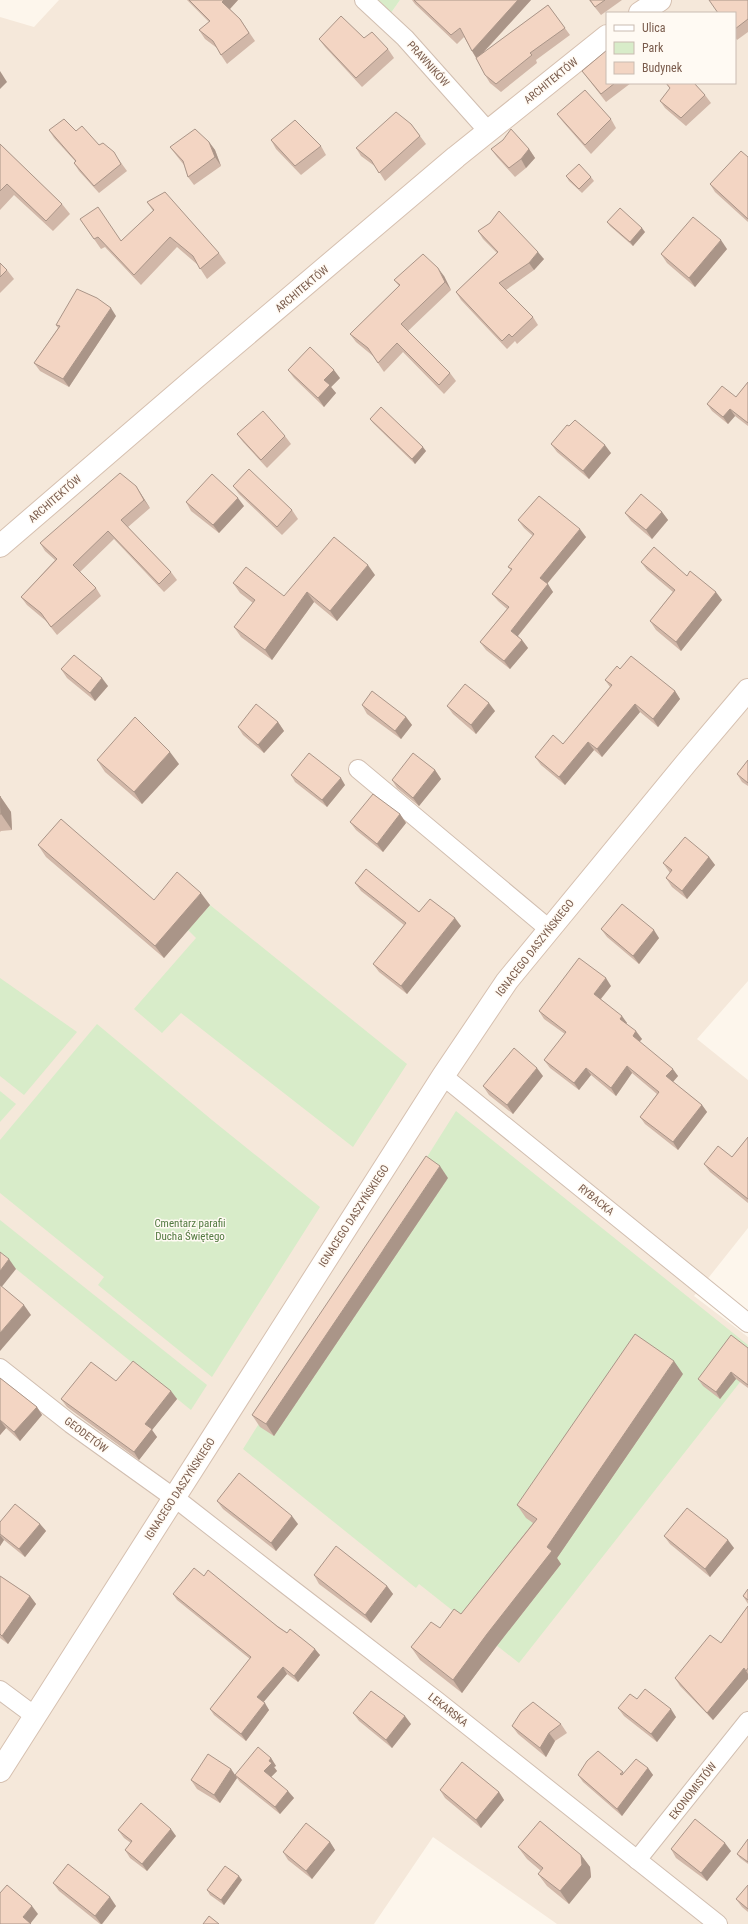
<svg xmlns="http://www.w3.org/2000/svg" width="748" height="1924" font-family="'Roboto Condensed',sans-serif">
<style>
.residential{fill:#f5e8da;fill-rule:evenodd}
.green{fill:#d8ecc9}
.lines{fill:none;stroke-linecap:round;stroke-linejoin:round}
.street-casing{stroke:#d1beb0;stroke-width:20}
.secondary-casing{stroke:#d6c0b0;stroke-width:24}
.street{stroke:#fff;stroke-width:18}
.secondary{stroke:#fff;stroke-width:22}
.wall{fill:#d1b7a8}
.shaded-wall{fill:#aa9588}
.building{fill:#f3d5c3;stroke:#aa9588}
.labels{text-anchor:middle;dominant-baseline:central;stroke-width:3;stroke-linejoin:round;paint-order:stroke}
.street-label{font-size:11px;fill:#7a5c4d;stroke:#fffaf3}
.park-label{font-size:11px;fill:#537a41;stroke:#fffaf3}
</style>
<rect width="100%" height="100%" fill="#fdf6ec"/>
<!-- residential -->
<path class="residential" d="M59,0H377L391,13L400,0H748V981L697,1039L748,1080V1228L694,1296L748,1337V1924H557L433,1837L374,1924H0V17L34,27ZM607,13H735V83H607Z"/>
<!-- green -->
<g class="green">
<path d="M377,0H400L391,13Z"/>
<path d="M210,905L407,1064L353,1147L181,1013L162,1033L134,1009L196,938L188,930Z"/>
<path d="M0,978L77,1032L24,1095L0,1076Z"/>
<path d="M97,1024L212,1120L320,1207L212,1377L98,1285L104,1277L0,1193V1140Z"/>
<path d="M0,1091L16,1104L0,1122Z"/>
<path d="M456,1111L748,1345V1372L519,1663L419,1584L416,1588L243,1449Z"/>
<path d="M0,1220L207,1385L191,1410L0,1256Z"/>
</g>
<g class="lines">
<!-- street casing -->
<g class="street-casing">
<g id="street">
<path d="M364,0L405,38L488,131"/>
<path d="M358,769L549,929"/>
<path d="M443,1076L748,1323"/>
<path d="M0,1368L71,1424L184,1505L284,1583L437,1701L718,1924"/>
<path d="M0,1690L35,1716"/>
<path d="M637,1860L748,1721"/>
</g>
</g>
<!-- secondary casing -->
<g class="secondary-casing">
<g id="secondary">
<path d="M640,13L660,0"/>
<path d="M0,546L194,379L456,157L607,36"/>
<path d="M0,1771L443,1076L507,981L687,762L748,690"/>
</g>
</g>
<!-- street -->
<use href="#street" class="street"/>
<!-- secondary -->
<use href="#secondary" class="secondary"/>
</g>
<!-- wall -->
<g class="wall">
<path d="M187,0H238L230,9L240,19L255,41L227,64L221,55L217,48L205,39L199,30L209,22Z"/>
<path d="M412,0H531L483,53L548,5L570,35L536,60L537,63L501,92L490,83L485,75L476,58L464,37L457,44L415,4Z"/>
<path d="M589,0H622L601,15Z"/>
<path d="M748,0V32L737,40L735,37V13Z"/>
<path d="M364,38L388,49L394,58L362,87L325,47L319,39Z"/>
<path d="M582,71L607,83H631L606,102Z"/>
<path d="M666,83H694L705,95L711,103L686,126L665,108L660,101L670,89Z"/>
<path d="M557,114L611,119L616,128L591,154L563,122Z"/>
<path d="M411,124L426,144L385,181L376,167L361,156L356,148Z"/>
<path d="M49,130L76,131L99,145L119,160L127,171L99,193L79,171L74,163L75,161L54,138Z"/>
<path d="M271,140L321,146L326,155L301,175L276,149Z"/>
<path d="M209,142L215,150L221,166L194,185L188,177L184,165L176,155L170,147Z"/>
<path d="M0,144L62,204L70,214L53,231L14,195L0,210Z"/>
<path d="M491,149H529L535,158L526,168L515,177L497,157Z"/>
<path d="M748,157V222L715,192L710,184Z"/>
<path d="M566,176L591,177L594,181L582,193L569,181Z"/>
<path d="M147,202L219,253L226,263L207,279L198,265L177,247L141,285L105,247L101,249L80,219L121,241L153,211Z"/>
<path d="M607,222L645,232L633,246L610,226Z"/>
<path d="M478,231L544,259L534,270L506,290L533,317L538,325L517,344L515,341L507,349L461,300L456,292L497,253L483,239Z"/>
<path d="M727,249L695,287L667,263L661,254Z"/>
<path d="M0,263L7,270L14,279L0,293Z"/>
<path d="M444,276L451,290L408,331L450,373L456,381L444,394L403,352L384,372L373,356L356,342L350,334L399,286L394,280Z"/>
<path d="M116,316L69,387L40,371L34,363L58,328L56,325Z"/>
<path d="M288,370L340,378L331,387L336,393L324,407L294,378Z"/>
<path d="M748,382V426L735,416L728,424L712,411L707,404L736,397Z"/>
<path d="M370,419L426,451L415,464L373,423Z"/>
<path d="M237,434L285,436L291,444L267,468L243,442Z"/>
<path d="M551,444L611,453L589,479L557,452Z"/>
<path d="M136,486L141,494L150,508L128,527L171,572L177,580L164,592L114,539L80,572L96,588L101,596L57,635L46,621L27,605L21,597L55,560L45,551L40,543Z"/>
<path d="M233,486L292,510L298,519L282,535L239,494Z"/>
<path d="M186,502L244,506L219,533L191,511Z"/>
<path d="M662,512L668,520L652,539L631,521L625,513Z"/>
<path d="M518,520L586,537L547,584L553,592L518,636L522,640L528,648L510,669L486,650L480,642L507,609L498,601L492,594L511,570L508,567L533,536L524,528Z"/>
<path d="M641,562L687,576L722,600L681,651L656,630L650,621L673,592L647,570Z"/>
<path d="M375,575L337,621L314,602L272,660L241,637L234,627L253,603L240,593L233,583L284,596Z"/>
<path d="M61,669L108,686L95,701L67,678Z"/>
<path d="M620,669L675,691L680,699L658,727L640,712L602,757L594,750L565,785L541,765L535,757L563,744L610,687L605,680Z"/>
<path d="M362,705L406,717L412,725L401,739L367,714Z"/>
<path d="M447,706L495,711L476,734L453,714Z"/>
<path d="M278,722L284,731L264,753L243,735L238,727Z"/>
<path d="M97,760L179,764L142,804L105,772Z"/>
<path d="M748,760V786L742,782L737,774Z"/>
<path d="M435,770L441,779L419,806L397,788L392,780Z"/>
<path d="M291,775L345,785L327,807L295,782Z"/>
<path d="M0,796L11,812L12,830L1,831L0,832Z"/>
<path d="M400,814L406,823L383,852L356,830L350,822Z"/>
<path d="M38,845L154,900L210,905L164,958L46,857Z"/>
<path d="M709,857L715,865L687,899L672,887L666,878L670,873L663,863Z"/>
<path d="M355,883L419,912L461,926L407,994L379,972L373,964L404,925L361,891Z"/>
<path d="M601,929L659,938L639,964L607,937Z"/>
<path d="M611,986L601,999L627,1023L626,1024L642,1039L639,1042L678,1076L673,1082L702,1105L707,1112L678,1150L645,1124L640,1117L657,1094L632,1073L616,1096L591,1075L579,1090L550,1068L544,1060L565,1034L544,1019L539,1011Z"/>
<path d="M543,1076L513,1114L489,1095L483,1086Z"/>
<path d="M748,1137V1203L710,1172L704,1164L732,1157Z"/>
<path d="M448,1178L274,1436L260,1427L252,1415Z"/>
<path d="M748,1348V1388L736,1379L720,1399L703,1386L698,1379Z"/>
<path d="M683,1374L557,1558L561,1564L496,1647L462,1693L420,1660L411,1647L461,1614L533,1523L526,1518L517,1505Z"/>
<path d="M0,1378L37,1407L42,1415L20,1441L6,1428L0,1435Z"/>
<path d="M116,1381L171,1391L177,1399L152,1430L157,1437L139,1460L67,1407L61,1399Z"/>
<path d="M217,1501L298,1524L276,1551L223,1509Z"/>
<path d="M0,1522L40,1524L46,1531L25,1557L4,1540L0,1546Z"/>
<path d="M664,1536L734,1548L710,1577L670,1544Z"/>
<path d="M314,1575L387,1586L393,1594L371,1623L319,1584Z"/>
<path d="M0,1576L30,1596L36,1604L8,1644L0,1638Z"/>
<path d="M204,1576L320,1655L298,1682L287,1674L263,1702L269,1710L246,1741L214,1715L210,1709L250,1659L177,1600L173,1594Z"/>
<path d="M748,1589V1604L743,1596Z"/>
<path d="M748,1606V1679L713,1720L680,1686L675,1678L721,1643Z"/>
<path d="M637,1699L676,1717L657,1742L624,1716L618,1708Z"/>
<path d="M353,1713L411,1724L392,1748L359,1721Z"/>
<path d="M561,1724L567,1733L555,1741L546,1757L518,1734L512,1726Z"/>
<path d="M271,1758L276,1766L274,1767L277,1771L271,1777L294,1798L280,1814L240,1782L237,1778L220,1803L197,1789L191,1780L231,1769L235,1775Z"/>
<path d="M648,1768L653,1775L622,1816L583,1782L578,1775L623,1772L624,1773Z"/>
<path d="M440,1790L499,1792L504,1800L481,1828L445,1798Z"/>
<path d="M118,1830L176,1836L147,1871L130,1858L125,1850L131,1843L124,1838Z"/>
<path d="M748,1839V1864L740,1858L737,1854Z"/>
<path d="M330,1842L335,1850L312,1879L288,1860L283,1852Z"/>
<path d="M518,1847L581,1855L590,1867L591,1877L569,1904L547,1886L538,1874L541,1871L527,1859Z"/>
<path d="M671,1849L731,1851L707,1881L676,1858Z"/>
<path d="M242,1880L224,1905L210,1895L207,1890Z"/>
<path d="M53,1883L116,1906L102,1924H100L59,1891Z"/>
<path d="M748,1885V1912L742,1907L736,1899Z"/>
</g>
<!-- shaded-wall -->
<g class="shaded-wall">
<path d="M224,0H238L228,11L222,2Z"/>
<path d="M518,0H531L477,59L472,51Z"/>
<path d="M0,71L7,82L0,89Z"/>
<path d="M209,142L215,150L221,166L215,157Z"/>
<path d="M529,149L535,158L526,168L521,159Z"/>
<path d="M642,228L645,232L633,246L630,242Z"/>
<path d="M721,240L727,249L695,287L689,278Z"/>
<path d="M538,252L544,259L534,270L529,263Z"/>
<path d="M438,268L444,276L451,290L445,282Z"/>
<path d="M111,308L116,316L69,387L63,379Z"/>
<path d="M334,370L340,378L331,387L336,393L324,407L318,398L324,380Z"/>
<path d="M730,409L735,416L728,424L723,417Z"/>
<path d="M605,445L611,453L589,479L583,471Z"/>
<path d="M423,447L426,451L415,464L412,459Z"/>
<path d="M136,486L141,494L150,508L144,500Z"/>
<path d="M238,498L244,506L219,533L213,525Z"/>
<path d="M662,512L668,520L652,539L646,530Z"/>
<path d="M580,529L586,537L545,586L540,578Z"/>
<path d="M368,565L375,575L337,621L330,611Z"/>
<path d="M548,584L553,592L516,638L511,631Z"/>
<path d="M307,592L314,602L272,660L265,650Z"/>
<path d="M716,592L722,600L681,651L676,642Z"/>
<path d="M522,640L528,648L510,669L504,661Z"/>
<path d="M102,678L108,686L95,701L90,693Z"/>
<path d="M675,691L680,699L658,727L653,719Z"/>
<path d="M489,703L495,711L476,734L471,725Z"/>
<path d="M635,704L640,712L602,757L597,749Z"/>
<path d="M406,717L412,725L401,739L395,731Z"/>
<path d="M278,722L284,731L264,753L258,745Z"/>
<path d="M588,742L594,750L565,785L559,777Z"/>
<path d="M170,752L179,764L142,804L134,792Z"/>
<path d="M435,770L441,779L419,806L413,798Z"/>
<path d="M341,778L345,785L327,807L322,800Z"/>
<path d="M0,796L11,812L12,830L1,814Z"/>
<path d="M400,814L406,823L383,852L377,844Z"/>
<path d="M709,857L715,865L687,899L682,891Z"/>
<path d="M201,893L210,905L164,958L155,946Z"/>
<path d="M455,918L461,926L407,994L401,986Z"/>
<path d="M654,930L659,938L639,964L633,956Z"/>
<path d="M606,978L611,986L599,1001L594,994Z"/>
<path d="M622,1016L627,1023L625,1027L620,1019Z"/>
<path d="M636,1031L642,1039L638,1043L633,1036Z"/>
<path d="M627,1066L632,1073L616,1096L611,1088Z"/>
<path d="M537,1068L543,1076L513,1114L507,1105Z"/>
<path d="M586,1068L591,1075L579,1090L574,1083Z"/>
<path d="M673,1069L678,1076L671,1084L666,1076Z"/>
<path d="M702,1105L707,1112L678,1150L673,1142Z"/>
<path d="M440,1166L448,1178L274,1436L266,1424Z"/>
<path d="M9,1259L16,1269L0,1289V1271Z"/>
<path d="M24,1305L31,1315L0,1351V1333Z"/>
<path d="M674,1361L683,1374L557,1558L561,1564L496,1647L462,1693L453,1680L547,1547Z"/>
<path d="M731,1372L736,1379L720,1399L716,1392Z"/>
<path d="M171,1391L177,1399L152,1430L157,1437L139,1460L134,1452L145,1424Z"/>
<path d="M37,1407L42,1415L20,1441L14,1432Z"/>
<path d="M0,1420L6,1428L0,1435Z"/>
<path d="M292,1516L298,1524L276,1551L271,1543Z"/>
<path d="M40,1524L46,1531L25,1557L19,1549Z"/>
<path d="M0,1535L4,1540L0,1546Z"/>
<path d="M728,1540L734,1548L710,1577L705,1569Z"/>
<path d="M387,1586L393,1594L371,1623L365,1615Z"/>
<path d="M30,1596L36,1604L8,1644L2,1636Z"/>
<path d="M315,1649L320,1655L298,1682L294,1676Z"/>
<path d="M283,1667L287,1674L262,1704L257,1697Z"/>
<path d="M744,1668L748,1674V1679L713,1720L707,1713Z"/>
<path d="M265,1703L269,1710L246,1741L241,1734Z"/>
<path d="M671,1709L676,1717L657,1742L651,1734Z"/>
<path d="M405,1716L411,1724L392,1748L386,1740Z"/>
<path d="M549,1733L555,1741L546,1757L540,1748Z"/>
<path d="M271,1758L276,1766L274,1767L277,1771L270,1778L264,1771L269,1761Z"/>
<path d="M648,1768L653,1775L622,1816L617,1809Z"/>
<path d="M231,1769L237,1778L220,1803L214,1795Z"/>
<path d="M288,1791L294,1798L280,1814L275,1807Z"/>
<path d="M499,1792L504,1800L481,1828L476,1820Z"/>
<path d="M171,1829L176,1836L147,1871L142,1864Z"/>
<path d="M330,1842L335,1850L312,1879L306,1871Z"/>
<path d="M725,1843L731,1851L707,1881L701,1873Z"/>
<path d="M581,1855L590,1867L591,1877L569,1904L560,1891Z"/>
<path d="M239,1876L242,1880L224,1905L221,1900Z"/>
<path d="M110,1897L116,1906L102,1924H101L95,1916Z"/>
<path d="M32,1906L38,1914L30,1924L23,1917Z"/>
</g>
<!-- building -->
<g class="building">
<path d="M189,0H224L222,2L240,19L249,33L221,55L213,41L199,30L210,21Z"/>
<path d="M414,0H518L472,51L460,28L451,35Z"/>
<path d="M590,0H605L595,7Z"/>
<path d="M709,0H748V19L735,29V13H718Z"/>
<path d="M548,5L565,28L530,53L532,55L496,84L485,75L476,58Z"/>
<path d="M341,16L364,38L372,32L388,49L356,78L319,39Z"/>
<path d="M607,50V83H615L601,94L582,71Z"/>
<path d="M666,83H694L705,95L681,118L660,101L670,88Z"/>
<path d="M585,90L611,119L585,145L557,114Z"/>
<path d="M396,112L411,124L420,136L379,173L371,160L356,148Z"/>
<path d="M64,119L76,131L82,126L99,145L103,143L114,152L121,164L94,186L74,163L76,161L49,130Z"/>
<path d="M295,120L321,146L295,166L271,140Z"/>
<path d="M195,129L209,142L215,157L188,177L183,161L170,147Z"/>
<path d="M511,129L529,149L521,159L509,168L491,149L503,140Z"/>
<path d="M0,144L62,204L46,221L7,184L0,191Z"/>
<path d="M741,151L748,157V219L710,184Z"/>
<path d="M579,164L591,177L579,189L566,176Z"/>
<path d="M165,192L219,253L200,269L193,256L170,237L134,275L98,237L94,239L80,219L98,207L121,241L154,210L147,202Z"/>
<path d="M620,208L642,228L630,242L607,222Z"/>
<path d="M499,211L538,252L529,263L499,283L533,317L512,337L509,334L502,341L456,292L498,252L478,231L490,223Z"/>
<path d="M693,217L721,240L689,278L661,254Z"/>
<path d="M423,254L438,268L445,282L401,324L450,373L439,385L397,343L378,363L368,348L350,334L400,285L394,280Z"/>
<path d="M0,263L7,270L0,277Z"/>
<path d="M77,289L97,298L111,308L63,379L34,363L60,326L56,325Z"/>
<path d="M310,347L334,370L324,380L330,385L318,398L288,370Z"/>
<path d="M748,382V423L730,409L723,417L707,404L722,386L736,397Z"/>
<path d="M381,407L423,447L412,459L370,419Z"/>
<path d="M263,411L285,436L261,460L237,434Z"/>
<path d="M575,420L605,445L583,471L551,444L567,425L569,426Z"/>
<path d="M249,469L292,510L277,527L233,486Z"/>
<path d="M120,473L136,486L144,500L121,520L171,572L159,584L108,531L73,565L96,588L51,627L41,613L21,597L57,559L40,543Z"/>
<path d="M212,474L238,498L213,525L186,502Z"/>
<path d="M641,494L662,512L646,530L625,513Z"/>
<path d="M539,496L580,529L540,578L548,584L511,631L522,640L504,661L480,642L509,607L492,594L512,569L508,567L534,534L518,520Z"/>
<path d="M334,537L368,565L330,611L307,592L265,650L234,627L255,600L233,583L246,567L284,596Z"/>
<path d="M654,547L687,576L690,571L716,592L676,642L650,621L675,590L641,562Z"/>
<path d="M74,655L102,678L90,693L61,669Z"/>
<path d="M631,656L675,691L653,719L635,704L597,749L588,742L559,777L535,757L553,735L563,744L612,685L605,680L617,666L620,669Z"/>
<path d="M465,684L489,703L471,725L447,706Z"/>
<path d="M372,691L406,717L395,731L362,705Z"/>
<path d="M256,704L278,722L258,745L238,727Z"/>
<path d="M135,717L170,752L134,792L97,760Z"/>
<path d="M309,753L341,778L322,800L291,775Z"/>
<path d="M413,753L435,770L413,798L392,780Z"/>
<path d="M748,760V783L737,774Z"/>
<path d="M373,794L400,814L377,844L350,822Z"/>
<path d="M0,796L1,814H0Z"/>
<path d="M61,819L154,900L177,872L201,893L155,946L38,845Z"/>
<path d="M685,837L709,857L682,891L666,878L672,870L663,863Z"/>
<path d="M366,869L419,912L430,899L455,918L401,986L373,964L406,923L355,883Z"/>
<path d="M622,904L654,930L633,956L601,929Z"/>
<path d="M579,958L606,978L594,994L622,1016L620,1019L636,1031L633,1036L673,1069L666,1076L702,1105L673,1142L640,1117L659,1092L627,1066L611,1088L586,1068L574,1083L544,1060L566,1032L539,1011Z"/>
<path d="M514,1048L537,1068L507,1105L483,1086Z"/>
<path d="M748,1137V1199L704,1164L718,1146L732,1157Z"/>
<path d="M426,1156L440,1166L266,1424L252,1415Z"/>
<path d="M0,1252L9,1259L0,1271Z"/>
<path d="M0,1285L24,1305L0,1333Z"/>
<path d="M635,1334L674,1361L547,1547L552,1551L487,1634L453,1680L411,1647L431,1622L440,1628L454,1609L461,1614L537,1519L517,1505Z"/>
<path d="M731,1335L748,1348V1385L731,1372L716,1392L698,1379Z"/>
<path d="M133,1361L171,1391L145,1424L152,1429L134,1452L61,1399L91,1362L116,1381Z"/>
<path d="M0,1378L37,1407L14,1432L0,1420Z"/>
<path d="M239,1473L292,1516L271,1543L217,1501Z"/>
<path d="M15,1504L40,1524L19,1549L0,1534V1522Z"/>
<path d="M687,1508L728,1540L705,1569L664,1536Z"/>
<path d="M336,1546L387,1586L365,1615L314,1575Z"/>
<path d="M194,1568L204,1576L208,1570L278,1627L287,1633L290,1629L315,1649L294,1676L283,1667L257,1697L265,1703L241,1734L210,1709L251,1657L173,1594Z"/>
<path d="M0,1576L30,1596L2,1636L0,1634Z"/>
<path d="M748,1589V1600L743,1596Z"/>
<path d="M748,1606V1668L746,1671L744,1668L707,1713L675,1678L710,1635L721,1643Z"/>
<path d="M645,1689L671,1709L651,1734L618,1708L630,1694L637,1699Z"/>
<path d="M371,1691L405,1716L386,1740L353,1713Z"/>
<path d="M533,1702L561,1724L549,1733L540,1748L512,1726L521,1712Z"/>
<path d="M258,1747L271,1758L269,1761L272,1763L264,1771L288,1791L275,1807L235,1775Z"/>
<path d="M598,1751L623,1772L620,1774L622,1775L636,1759L648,1768L617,1809L578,1775L587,1761Z"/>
<path d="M208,1754L231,1769L214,1795L191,1780Z"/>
<path d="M462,1762L499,1792L476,1820L440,1790Z"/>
<path d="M141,1803L171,1829L142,1864L125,1850L132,1841L118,1830Z"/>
<path d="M695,1819L725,1843L701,1873L671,1849Z"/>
<path d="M540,1821L581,1855L582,1865L560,1891L538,1874L543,1868L518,1847Z"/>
<path d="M306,1823L330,1842L306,1871L283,1852Z"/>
<path d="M748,1839V1862L737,1854Z"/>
<path d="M68,1864L110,1897L95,1916L53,1883Z"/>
<path d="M225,1866L239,1876L221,1900L207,1890Z"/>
<path d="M7,1885L32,1906L23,1917L31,1924H0V1893Z"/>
<path d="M748,1885V1909L736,1899Z"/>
<path d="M209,1916L219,1924H203Z"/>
</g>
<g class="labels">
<!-- street labels -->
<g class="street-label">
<text transform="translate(428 64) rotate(48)">PRAWNIKÓW</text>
<text transform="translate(551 81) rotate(-39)">ARCHITEKTÓW</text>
<text transform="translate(302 289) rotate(-40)">ARCHITEKTÓW</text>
<text transform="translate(55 499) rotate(-41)">ARCHITEKTÓW</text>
<text transform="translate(535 948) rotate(-52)">IGNACEGO DASZYŃSKIEGO</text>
<text transform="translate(596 1200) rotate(39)">RYBACKA</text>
<text transform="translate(354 1216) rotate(-57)">IGNACEGO DASZYŃSKIEGO</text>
<text transform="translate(86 1435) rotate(37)">GEODETÓW</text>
<text transform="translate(180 1489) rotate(-57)">IGNACEGO DASZYŃSKIEGO</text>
<text transform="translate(448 1710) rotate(38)">LEKARSKA</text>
<text transform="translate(693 1791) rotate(-52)">EKONOMISTÓW</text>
</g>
<!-- park labels -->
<g class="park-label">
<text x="190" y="1223">Cmentarz parafii<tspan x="190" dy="13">Ducha Świętego</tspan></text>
</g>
</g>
<!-- legend -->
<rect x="606" y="12" width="130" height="72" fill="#fffaf3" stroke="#cabbb1"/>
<rect x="614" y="25" width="20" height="6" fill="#ffffff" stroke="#cabbb1"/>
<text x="642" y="32" font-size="12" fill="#7a5c4d">Ulica</text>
<rect x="614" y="42" width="20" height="12" fill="#d8ecc9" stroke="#cabbb1"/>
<text x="642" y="52" font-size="12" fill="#7a5c4d">Park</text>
<rect x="614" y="62" width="20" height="12" fill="#f3d5c3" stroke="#cabbb1"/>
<text x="642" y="72" font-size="12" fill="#7a5c4d">Budynek</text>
</svg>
